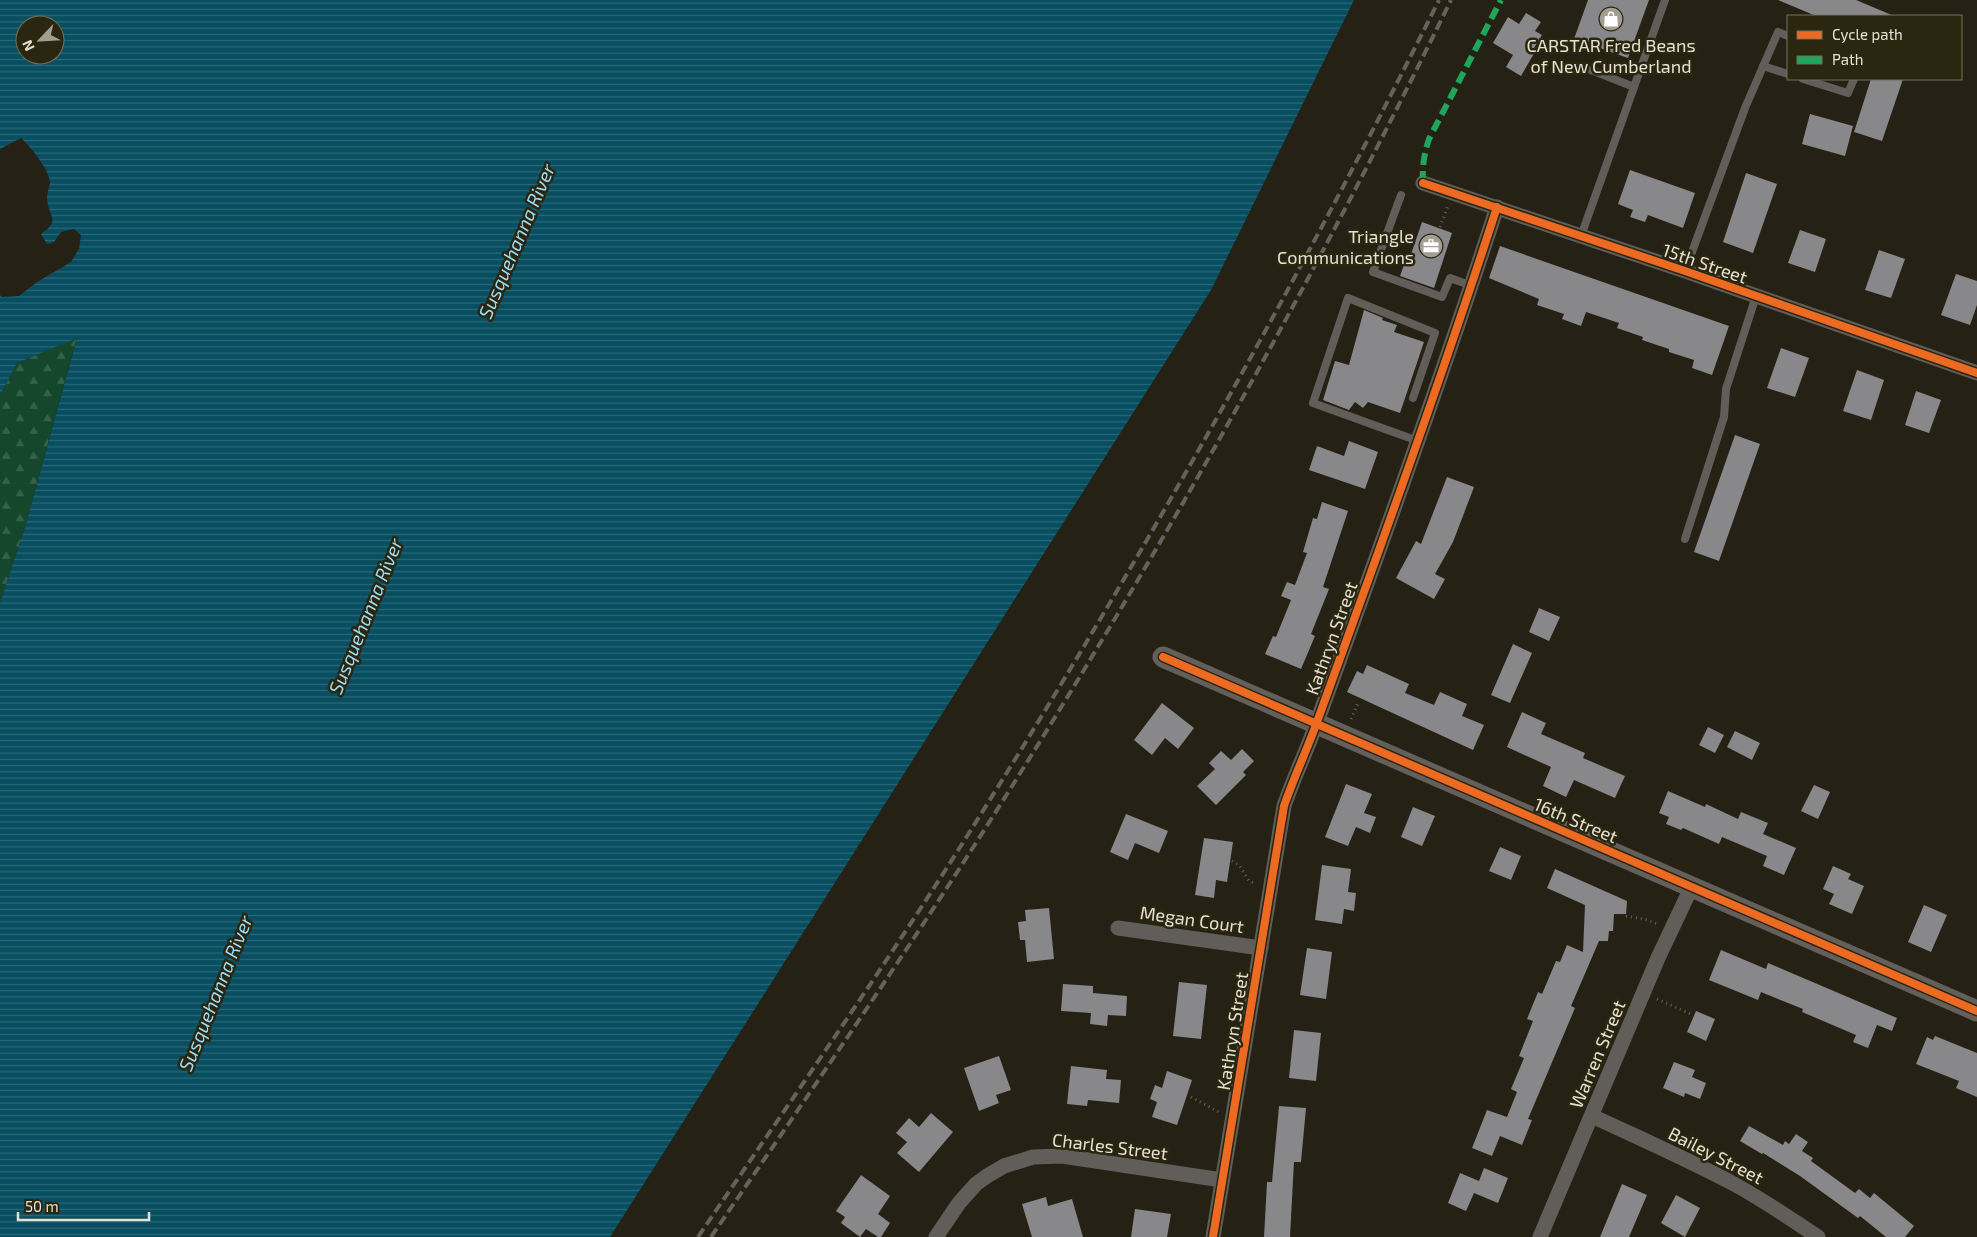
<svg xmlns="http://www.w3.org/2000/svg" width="1977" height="1237" font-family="'Exo 2',sans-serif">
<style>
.forest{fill:url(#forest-firs)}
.water{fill:url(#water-rules);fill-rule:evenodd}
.building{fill:#888789}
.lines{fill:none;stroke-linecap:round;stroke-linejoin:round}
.path{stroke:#63605b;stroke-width:3;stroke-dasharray:1 4;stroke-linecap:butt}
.lane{stroke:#615e5a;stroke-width:8}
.street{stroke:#615e5a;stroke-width:15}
.secondary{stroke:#645f5b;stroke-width:21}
.rail{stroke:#65615c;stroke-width:4;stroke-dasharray:10 5;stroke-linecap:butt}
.quiet{stroke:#20a55d;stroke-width:6;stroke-dasharray:12 6;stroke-linecap:butt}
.cycleway-casing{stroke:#2b260f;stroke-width:11}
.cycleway{stroke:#ed6a23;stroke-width:8}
.labels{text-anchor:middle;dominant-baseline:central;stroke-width:5;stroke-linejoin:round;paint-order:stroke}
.poi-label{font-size:18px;fill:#e5e2d5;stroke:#2b260f}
.street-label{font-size:18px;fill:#e5e2d5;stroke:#2b260f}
.water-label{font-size:19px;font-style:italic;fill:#9cddf8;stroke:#2b260f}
</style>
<defs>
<pattern id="forest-firs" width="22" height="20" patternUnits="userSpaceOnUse" patternTransform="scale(1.25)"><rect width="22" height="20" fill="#14472b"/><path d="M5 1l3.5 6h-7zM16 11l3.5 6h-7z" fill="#366149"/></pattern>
<pattern id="water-rules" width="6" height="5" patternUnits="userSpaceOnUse" patternTransform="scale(1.25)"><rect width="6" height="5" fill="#084e61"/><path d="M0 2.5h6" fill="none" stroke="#2c6777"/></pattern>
</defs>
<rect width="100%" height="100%" fill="#252215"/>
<!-- forest -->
<path class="forest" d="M77,337L26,524L0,603V395L16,363Z"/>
<!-- water -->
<path class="water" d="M0,0H1354L1211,290L610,1237H0V603L26,524L77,338L17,363L0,395V295L2,297L19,296L37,282L71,262L79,249L81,235L74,229L61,232L54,242L47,244L41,234C62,219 48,218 47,198C47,193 49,188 50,183C50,170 30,146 21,138L0,149ZM25,25H55V55H25Z"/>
<!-- building -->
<g class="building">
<path d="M1588,0H1649L1628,58L1574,39Z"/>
<path d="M1778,0H1856L1894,16H1816Z"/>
<path d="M1526,13L1541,22L1535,31L1542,35L1534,48L1536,50L1521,76L1506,67L1513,55L1493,43L1508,17L1519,24Z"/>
<path d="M1871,79H1903L1882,141L1854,132Z"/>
<path d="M1810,114L1853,126L1845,156L1802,144Z"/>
<path d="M1630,170L1695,193L1683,228L1648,215L1645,222L1630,217L1633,210L1618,204Z"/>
<path d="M1746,173L1777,184L1753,253L1723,242Z"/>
<path d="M1422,222L1452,233L1434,288L1400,276L1406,259L1409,260Z"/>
<path d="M1800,230L1826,239L1815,272L1788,263Z"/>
<path d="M1500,246L1729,326L1712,375L1692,368L1694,360L1669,352V349L1642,340L1643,337L1617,328L1619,323L1586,312L1581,326L1562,319L1564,314L1537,305L1539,299L1489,278Z"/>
<path d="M1879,250L1905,259L1891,298L1865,290Z"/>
<path d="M1956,274L1977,281V305L1970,325L1941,315Z"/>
<path d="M1364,310L1383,318L1382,320L1397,325L1394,332L1424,342L1400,413L1368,402L1363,408L1355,402L1349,410L1323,400L1335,361L1349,365Z"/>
<path d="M1781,348L1809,358L1795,397L1767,388Z"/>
<path d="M1857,370L1884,380L1871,420L1843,411Z"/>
<path d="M1916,391L1941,400L1929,433L1905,425Z"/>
<path d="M1735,435L1760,444L1719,561L1694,552Z"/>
<path d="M1349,441L1378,452L1365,489L1309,470L1317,446L1344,456Z"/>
<path d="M1447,477L1474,487L1453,542L1435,574L1445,579L1434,599L1396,578L1416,541L1421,544Z"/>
<path d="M1322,502L1348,511L1323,587L1329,589L1311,634L1315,636L1301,669L1265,654L1273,636L1276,637L1291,600L1281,596L1287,582L1295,585L1307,553L1303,552L1313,518L1317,519Z"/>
<path d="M1539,608L1560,617L1549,641L1529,632Z"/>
<path d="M1513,644L1532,653L1510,703L1491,695Z"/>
<path d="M1367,665L1409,684L1405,693L1434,705L1440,692L1467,704L1462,716L1484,725L1473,750L1347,692L1357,671L1363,674Z"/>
<path d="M1162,703L1194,728L1178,749L1165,738L1152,755L1134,740Z"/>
<path d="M1522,712L1546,723L1541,734L1585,753L1583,758L1625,776L1615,798L1574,780L1566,797L1543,786L1551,767L1507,747Z"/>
<path d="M1708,727L1724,735L1715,753L1699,745Z"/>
<path d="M1735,731L1760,743L1752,760L1727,747Z"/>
<path d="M1242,749L1254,761L1243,772L1246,775L1216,805L1197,786L1215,769L1209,763L1221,751L1231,760Z"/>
<path d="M1346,784L1372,794L1364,813L1376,817L1370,833L1356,827L1348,846L1325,837Z"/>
<path d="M1814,785L1830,792L1818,819L1801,811Z"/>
<path d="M1668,791L1705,807L1706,804L1738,819L1741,812L1768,823L1763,834L1796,848L1784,875L1763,866L1767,856L1722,837L1719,844L1683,828L1681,830L1666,824L1669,817L1659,813Z"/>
<path d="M1413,807L1435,816L1422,846L1401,837Z"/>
<path d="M1126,814L1168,831L1159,853L1135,843L1128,860L1110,852Z"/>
<path d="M1204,838L1233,842L1227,882L1216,880L1214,898L1195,895Z"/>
<path d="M1500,847L1521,856L1511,880L1489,871Z"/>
<path d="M1322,865L1351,869L1348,892L1356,893L1354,911L1344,909L1342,924L1315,920Z"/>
<path d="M1833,866L1851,874L1848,879L1864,886L1852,914L1829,904L1834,894L1823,889Z"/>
<path d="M1555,869L1627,901L1626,914H1614L1613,931H1609L1608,941H1599L1571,1006L1575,1008L1528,1119L1532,1120L1522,1145L1500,1136L1492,1156L1472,1148L1487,1110L1507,1117L1517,1092L1511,1089L1524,1058L1519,1056L1533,1021L1527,1019L1538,992L1542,994L1556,961L1560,962L1567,945L1583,952L1585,905L1547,888Z"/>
<path d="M1924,905L1947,915L1931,952L1908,942Z"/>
<path d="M1049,908L1054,959L1027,962L1025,940H1020L1018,922L1026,921L1025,910Z"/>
<path d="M1307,948L1332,952L1326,999L1300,995Z"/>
<path d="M1721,950L1766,969L1768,963L1897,1018L1892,1031L1877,1025L1868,1048L1853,1042L1856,1035L1802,1012L1803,1009L1761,992L1758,1000L1709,980Z"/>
<path d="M1179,982L1207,985L1201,1039L1173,1036Z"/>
<path d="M1063,984L1093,986V993L1127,996L1126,1016L1108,1015L1107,1026L1090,1024L1091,1013L1061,1011Z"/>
<path d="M1696,1011L1715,1019L1706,1041L1687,1032Z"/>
<path d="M1294,1030L1321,1033L1316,1081L1289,1078Z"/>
<path d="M1935,1036L1977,1053V1097L1956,1088L1959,1081L1916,1064L1927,1037L1933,1040Z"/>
<path d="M999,1056L1011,1090L996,1095L999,1103L979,1111L964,1068Z"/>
<path d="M1674,1062L1695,1070L1692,1077L1706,1083L1700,1099L1685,1093L1684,1097L1663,1088Z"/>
<path d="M1071,1066L1107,1070L1106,1079L1121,1080L1119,1103L1088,1100L1087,1106L1067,1104Z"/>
<path d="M1167,1071L1192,1080L1177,1125L1152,1117L1157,1102L1150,1099L1155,1085L1162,1088Z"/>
<path d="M1279,1106L1306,1108L1301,1162H1294L1290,1237H1264L1267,1182H1272Z"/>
<path d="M931,1113L953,1132L919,1172L897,1153L907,1142L896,1133L909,1118L919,1127Z"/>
<path d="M1749,1126L1783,1145L1785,1141L1789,1144L1796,1134L1808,1142L1802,1151L1813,1158L1811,1161L1855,1193L1859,1189L1870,1198L1874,1193L1914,1226L1905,1237H1886L1860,1216L1858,1218L1800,1176L1763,1153L1762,1154L1740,1141Z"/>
<path d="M1484,1168L1508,1178L1498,1203L1474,1193L1466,1211L1448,1203L1460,1173L1479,1181Z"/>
<path d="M861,1175L890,1196L878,1214L890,1223L881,1237H878L866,1229L860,1237L841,1223L845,1217L836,1211Z"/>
<path d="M1622,1184L1647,1195L1629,1237H1600Z"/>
<path d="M1676,1195L1700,1208L1685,1237L1661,1223Z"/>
<path d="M1046,1197L1048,1206L1072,1199L1083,1237H1032L1022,1204Z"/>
<path d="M1135,1209L1171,1214L1167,1237H1131Z"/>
</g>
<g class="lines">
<!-- path -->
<g class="path">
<path d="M1440,227L1448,206"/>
<path d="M1351,719L1359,701"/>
<path d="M1232,861L1239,865L1249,881L1256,884"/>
<path d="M1626,916L1648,920L1657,924"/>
<path d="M1657,999L1691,1014"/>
<path d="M1191,1097L1219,1112"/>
</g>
<!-- lane -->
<g class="lane">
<path d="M1763,66L1788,74"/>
<path d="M1591,70L1634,87"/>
<path d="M1803,79L1848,93L1854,79"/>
<path d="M1401,195L1373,272L1442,297L1450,278L1472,286"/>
<path d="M1581,236L1665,0"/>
<path d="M1685,271L1745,108L1778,32L1788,36"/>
<path d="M1413,398L1435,333L1348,298L1313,403L1418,441"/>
<path d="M1685,539L1724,417L1726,389L1756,296"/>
</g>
<!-- street -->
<g class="street">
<path d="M1423,183L1685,271L1977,373"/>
<path d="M1118,928L1261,948"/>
<path d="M1592,1116C1639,1138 1687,1159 1734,1184C1763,1200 1790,1218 1818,1237"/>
<path d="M936,1237L959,1203L976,1184L987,1176L1004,1166L1033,1157L1062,1156L1222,1180"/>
<path d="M1213,1237L1284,806C1294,777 1307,750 1317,722C1379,551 1441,380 1497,207"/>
<path d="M1540,1237L1658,958L1692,886"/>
</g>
<!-- secondary -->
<path class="secondary" d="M1163,657L1977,1011"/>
<!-- rail -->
<g class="rail">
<path d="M698,1237C785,1109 874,982 957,852C1132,576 1293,292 1439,0"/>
<path d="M711,1237C800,1107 889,978 974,846C1149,573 1309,290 1451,0"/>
</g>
<!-- quiet -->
<path class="quiet" d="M1423,183C1422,167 1424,154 1429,139L1501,0"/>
<!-- cycleway casing -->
<g class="cycleway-casing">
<g id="cycleway">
<path d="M1423,183L1685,271L1977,373"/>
<path d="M1163,657L1977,1011"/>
<path d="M1213,1237L1284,806C1294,777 1307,750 1317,722C1379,551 1441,380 1497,207"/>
</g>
</g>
<!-- cycleway -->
<use href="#cycleway" class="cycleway"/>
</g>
<!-- icons -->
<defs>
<g id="shop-disc" transform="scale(1.25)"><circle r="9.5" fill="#a29f92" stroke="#2b260f"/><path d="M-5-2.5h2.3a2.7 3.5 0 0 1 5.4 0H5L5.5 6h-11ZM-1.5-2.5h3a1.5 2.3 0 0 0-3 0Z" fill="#fff"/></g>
<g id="office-disc" transform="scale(1.25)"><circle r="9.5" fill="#a29f92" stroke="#2b260f"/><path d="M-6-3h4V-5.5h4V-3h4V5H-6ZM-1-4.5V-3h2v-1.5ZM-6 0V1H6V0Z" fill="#fff"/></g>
</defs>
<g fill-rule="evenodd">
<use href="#shop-disc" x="1611" y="19"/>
<use href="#office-disc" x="1431" y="246"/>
</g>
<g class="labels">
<!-- poi labels -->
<g class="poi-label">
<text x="1611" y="45">CARSTAR Fred Beans<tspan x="1611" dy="21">of New Cumberland</tspan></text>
<text x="1414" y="236" text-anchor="end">Triangle<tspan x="1414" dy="21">Communications</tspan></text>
</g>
<!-- street labels -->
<g class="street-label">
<text transform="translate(1705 263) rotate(19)">15th Street</text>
<text transform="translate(1331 638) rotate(-70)">Kathryn Street</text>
<text transform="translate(1576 820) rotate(23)">16th Street</text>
<text transform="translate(1192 919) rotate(8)">Megan Court</text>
<text transform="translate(1232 1031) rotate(-81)">Kathryn Street</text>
<text transform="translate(1597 1054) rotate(-67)">Warren Street</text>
<text transform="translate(1110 1146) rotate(7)">Charles Street</text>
<text transform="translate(1716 1155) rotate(27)">Bailey Street</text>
</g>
<!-- water labels -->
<g class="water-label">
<text transform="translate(516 241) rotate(-67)">Susquehanna River</text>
<text transform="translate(365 616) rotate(-68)">Susquehanna River</text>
<text transform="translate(215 993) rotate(-68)">Susquehanna River</text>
</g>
</g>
<!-- legend -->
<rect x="1787" y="15" width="175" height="65" fill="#2b260f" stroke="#75715e"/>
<rect x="1797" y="31" width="25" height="8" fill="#ed6a23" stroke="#75715e"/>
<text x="1832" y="40" font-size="15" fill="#e5e2d5">Cycle path</text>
<rect x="1797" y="56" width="25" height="8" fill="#20a55d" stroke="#75715e"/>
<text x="1832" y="65" font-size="15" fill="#e5e2d5">Path</text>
<!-- north arrow -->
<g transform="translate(40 40) rotate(245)"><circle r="24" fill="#2b260f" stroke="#75715e"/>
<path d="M0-4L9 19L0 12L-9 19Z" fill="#a29f92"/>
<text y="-8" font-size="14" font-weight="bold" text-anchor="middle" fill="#e5e2d5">N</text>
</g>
<!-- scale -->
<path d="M18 1212v8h131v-8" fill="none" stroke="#e5e2d5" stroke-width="2.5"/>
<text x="25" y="1212" font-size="15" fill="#e5e2d5" stroke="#2b260f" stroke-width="4" paint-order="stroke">50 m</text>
</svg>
